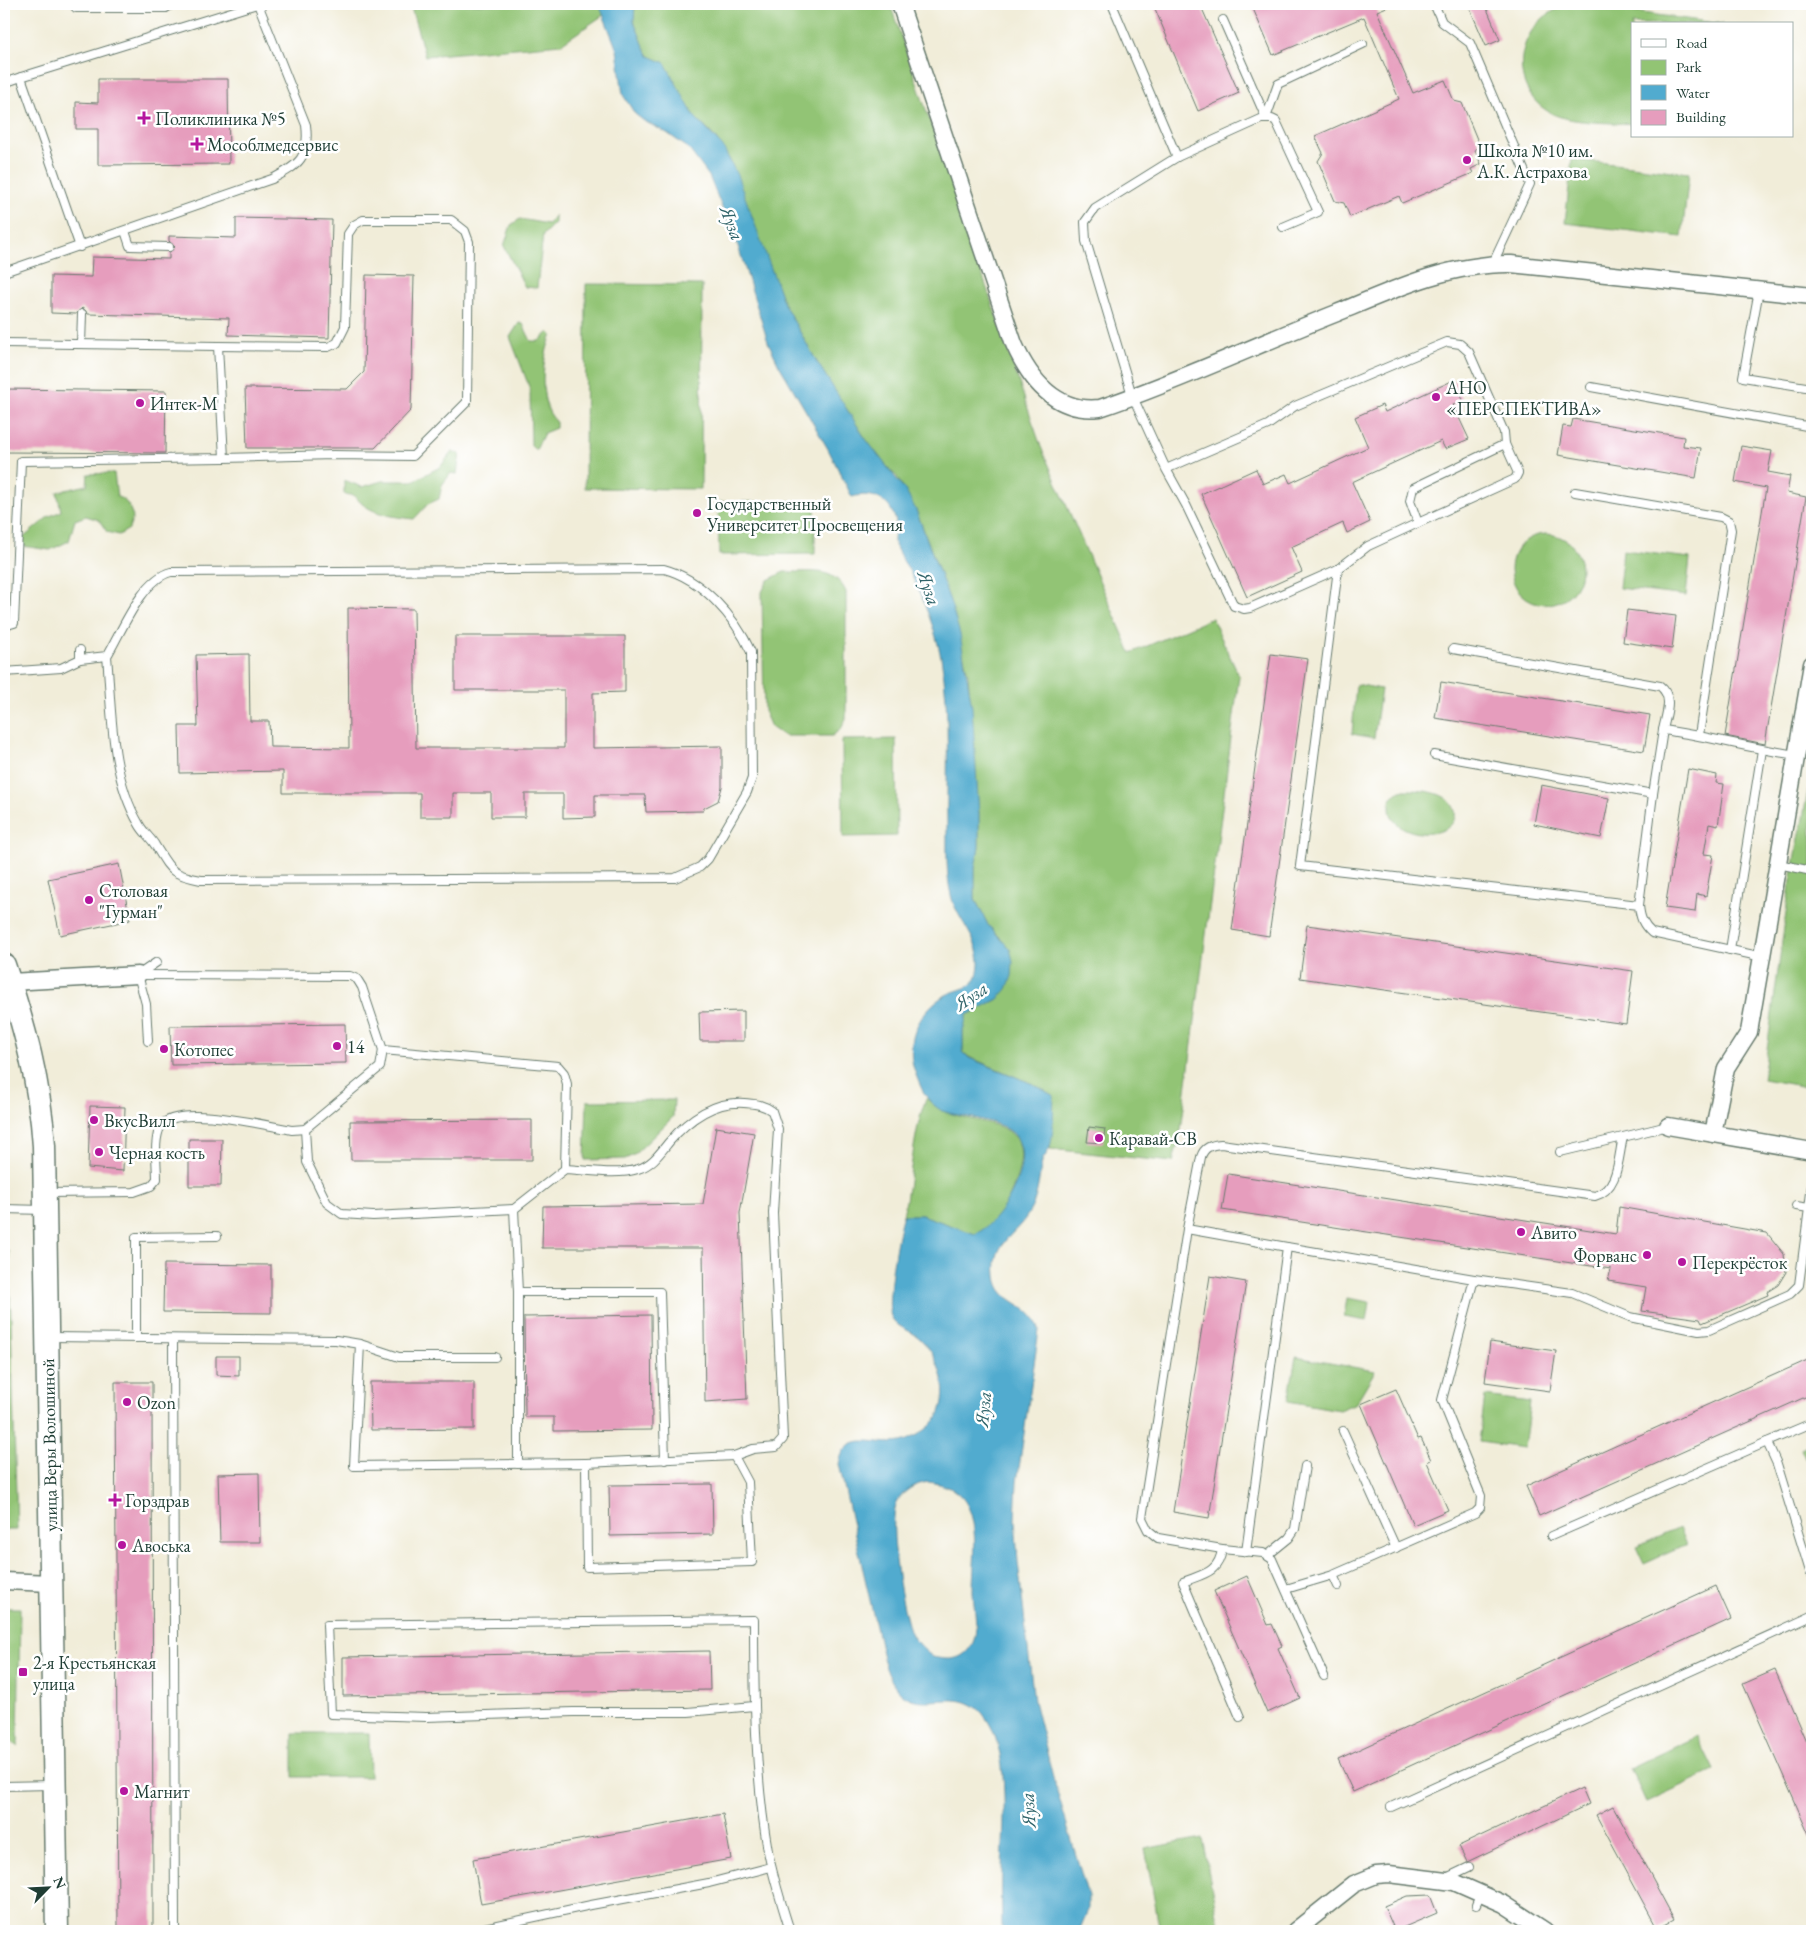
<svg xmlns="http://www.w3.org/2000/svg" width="1816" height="1935" font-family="'EB Garamond',serif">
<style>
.green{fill:#92c474;stroke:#588054}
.water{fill:#51abcf;stroke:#387482;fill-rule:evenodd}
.building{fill:#e69dbd}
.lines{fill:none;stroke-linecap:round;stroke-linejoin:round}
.lane-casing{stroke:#687b6e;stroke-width:10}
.street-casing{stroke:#687b6e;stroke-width:19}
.secondary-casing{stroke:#687b6e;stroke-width:25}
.lane{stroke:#fff;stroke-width:8}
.street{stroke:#fff;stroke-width:16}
.secondary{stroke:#fff;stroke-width:22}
.poi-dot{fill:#b5179e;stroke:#fff;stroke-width:2}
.labels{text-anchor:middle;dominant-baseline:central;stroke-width:5;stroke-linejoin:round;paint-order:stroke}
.poi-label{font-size:18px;fill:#1f3d34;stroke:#fff;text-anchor:start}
.street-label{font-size:18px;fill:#1f3d34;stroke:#fff}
.water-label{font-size:19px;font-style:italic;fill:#30646a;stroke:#fff}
</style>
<rect width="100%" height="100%" fill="#fff"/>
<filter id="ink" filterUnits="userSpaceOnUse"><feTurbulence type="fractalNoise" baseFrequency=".02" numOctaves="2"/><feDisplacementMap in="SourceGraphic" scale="10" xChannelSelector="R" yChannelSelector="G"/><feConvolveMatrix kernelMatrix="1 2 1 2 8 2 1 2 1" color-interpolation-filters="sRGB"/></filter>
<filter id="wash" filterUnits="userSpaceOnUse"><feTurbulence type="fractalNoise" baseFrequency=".0096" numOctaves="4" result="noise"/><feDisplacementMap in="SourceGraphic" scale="20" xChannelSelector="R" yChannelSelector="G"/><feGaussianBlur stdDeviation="1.12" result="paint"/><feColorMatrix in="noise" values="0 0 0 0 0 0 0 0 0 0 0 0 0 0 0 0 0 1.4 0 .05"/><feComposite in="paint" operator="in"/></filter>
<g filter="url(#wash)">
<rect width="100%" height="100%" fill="#f1edd9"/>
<!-- green -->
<g class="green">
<path d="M410,4H599L605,14L561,44L425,56Z"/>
<path d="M635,4H890L1041,447L1131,653L1212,618L1239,676L1181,1130L1173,1162L1050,1149L1054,1096L1033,1084L969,1057L963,1052V1031L967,1015L998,999L1000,937L988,925L975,899V867L979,847V814L968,674L950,601L926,536L916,510L897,477L877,456L865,438L817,362L784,304L731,162L715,137L694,116L685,102L665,63L649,56L645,49L634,21Z"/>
<path d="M1576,4L1723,24H1632V124C1609,122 1569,124 1549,112C1500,83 1521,10 1576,4Z"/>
<path d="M1572,159L1689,173L1682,237L1565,223Z"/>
<path d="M555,215V223L543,235L537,288L525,287L504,246L511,225L520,219L548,224Z"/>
<path d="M586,284L702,285L701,489L585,488Z"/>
<path d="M519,323L523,324L531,341H539L549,332L552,335C542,356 537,404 556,421V428L544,433L536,450L531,446L530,389L510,337Z"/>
<path d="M452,452L460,454L457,474L451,473L442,485L439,499L428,504L414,519C394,517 367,514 355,496L344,494V480L362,487L382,481H413L440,467Z"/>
<path d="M114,473L117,497C127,499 130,508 133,517L129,529L119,535L107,532L99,520L86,516L75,520L69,541L50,550L22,546L23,538L48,517L61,511L57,492L87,485L88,474Z"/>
<path d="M815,501V554L719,555L718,502Z"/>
<circle cx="1546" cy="569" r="35"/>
<path d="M1623,550L1690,558L1686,596L1619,588Z"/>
<path d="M784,572C808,573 834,565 846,592V719L841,729L832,736H784L771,727L764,711L762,592L768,580Z"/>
<path d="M1356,684L1381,689L1374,738L1352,734Z"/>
<path d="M896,739L897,836L843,837L842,740Z"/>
<path d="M1812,770V1088L1763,1079L1789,891Z"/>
<path d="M1404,790C1422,790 1450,791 1455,811C1460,842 1388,841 1390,806C1390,797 1395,793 1404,790Z"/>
<path d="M926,1098C960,1136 1047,1102 1013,1188C1006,1207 994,1226 975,1234L922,1215H903C912,1176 912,1136 926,1098Z"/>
<path d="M674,1100L673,1117L634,1155L625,1159L585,1160L587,1101Z"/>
<path d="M4,1251H9L17,1530H4Z"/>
<path d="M1347,1298L1370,1302L1367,1321L1344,1317Z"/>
<path d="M1296,1357L1375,1371L1356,1403L1339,1410L1288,1401Z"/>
<path d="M1485,1396L1530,1402L1524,1448L1479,1442Z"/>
<path d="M1812,1443V1473L1801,1448Z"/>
<path d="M1679,1528L1686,1545L1644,1564L1636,1547Z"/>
<path d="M4,1608H20L18,1747L4,1735Z"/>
<path d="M293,1733H369L370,1777H293Z"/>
<path d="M1697,1736L1714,1771L1646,1802L1630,1768Z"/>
<path d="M1202,1838L1220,1931H1160L1145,1849Z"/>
</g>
<!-- water -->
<path class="water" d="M599,4H635L634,21L645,49L649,56L665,63L694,116L723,147L737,175L784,304L817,362L865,438L905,490L916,510L950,601L960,634L972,707L979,814V847L975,867V899L988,925L1010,949L1013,961L1012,976L1007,989L998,999L967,1015L963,1031V1052L969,1058L1033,1084L1054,1096C1053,1108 1054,1140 1049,1149C1047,1155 1043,1157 1042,1162C1039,1178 1038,1193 1032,1207C1018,1237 992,1238 996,1276C999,1306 1033,1301 1039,1330L1017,1482L1015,1519L1018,1562L1034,1701L1054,1781L1088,1896V1910L1079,1931H1002C1002,1911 1001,1891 1002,1870C1003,1828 1011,1759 988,1721C957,1670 907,1738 884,1662L839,1464C846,1427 876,1447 901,1442C910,1440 918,1435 925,1430C932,1425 939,1417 941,1409C950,1385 935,1348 914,1334C906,1329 895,1326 891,1316C885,1305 898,1227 903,1215H922L975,1234C1003,1222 1042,1152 1009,1130C994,1119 960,1117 942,1111C926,1101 921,1089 915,1072C904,1043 919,1009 946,995C957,989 973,989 977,976C987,944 957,923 951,895C946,875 947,852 947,831C946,774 951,713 941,657C935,628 923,599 910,572C905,563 897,552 894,542C893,536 897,530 896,523C892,500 872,491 852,497L828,449L779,365L768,342L738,246L709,176L688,148L667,133L644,121L635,114L623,95L617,50ZM928,1482C988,1488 973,1549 973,1591C973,1608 982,1636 968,1650C959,1661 946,1660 933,1657C925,1651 917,1644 912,1635C902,1615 887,1521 897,1502C904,1490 915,1484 928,1482Z"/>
<g id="blocks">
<!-- building -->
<g class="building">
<path d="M1153,4H1200L1239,93L1198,111Z"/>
<path d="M1251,4H1394L1377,11L1413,93L1445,80L1454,101L1462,103L1479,144L1475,151L1481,164L1471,169L1473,173L1402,203L1399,196L1350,217L1344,203L1335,201L1318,161L1323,153L1315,136L1399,99L1364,17L1273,55Z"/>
<path d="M1468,4H1485L1500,40L1486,46Z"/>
<path d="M98,79H228L229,164L98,165V129H76V102L98,103Z"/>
<path d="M236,218L332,220L329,338L228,335L229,318L88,314L85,310L82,308L76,314L51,313V276L91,277L92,257L169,259V253L175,247L169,241V236L236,238Z"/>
<path d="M366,275L414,276L411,410L375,448H247L245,388L347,389L364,372Z"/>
<path d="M1454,380L1463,400L1453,405L1469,439L1445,449L1441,441L1352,482L1370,522L1347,533L1343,523L1291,547L1302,572L1247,597L1201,494L1256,469L1263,484L1286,474L1290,483L1368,447L1355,417L1382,405L1385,412Z"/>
<path d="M4,389L166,391L165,453L4,452Z"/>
<path d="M1573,419L1684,437L1683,446L1701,448L1696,478L1558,455L1563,426L1571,427Z"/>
<path d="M1741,446L1772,451L1768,472L1790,476L1787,493L1806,497L1765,744L1725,736L1766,488L1735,482Z"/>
<path d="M348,608L414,609L416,748H564V690H455V636H625V692L593,693V748L722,746V787L718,801L704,808L703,811L646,812L645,795H595V817L563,818V794H525V817H491V793H453V817H420V793H283V771L180,773L179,726H198L196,655L249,654L250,721H269L270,747L349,748Z"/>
<path d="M1627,610L1676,616L1672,649L1623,642Z"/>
<path d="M1271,654L1308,659L1269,936L1232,930Z"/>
<path d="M1441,682L1650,715L1644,751L1435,718Z"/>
<path d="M1688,769L1717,775L1716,783L1724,784L1718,826L1709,824L1704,854L1713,855L1706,896L1697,894L1695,912L1665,908Z"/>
<path d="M1541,785L1609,798L1601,838L1534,824Z"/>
<path d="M119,864L130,920L60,935L48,879Z"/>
<path d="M1307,925L1633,971L1626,1024L1300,978Z"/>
<path d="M744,1011V1041H700L699,1012Z"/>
<path d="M345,1024L346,1063L171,1065L170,1026Z"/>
<path d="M90,1106L125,1107L123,1171L88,1168Z"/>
<path d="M532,1120V1160H351L350,1121Z"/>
<path d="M716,1127L754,1133L740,1213L747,1399L705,1402L703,1248H542L543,1206L703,1204Z"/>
<path d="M1089,1127L1105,1129L1103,1143L1087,1142Z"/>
<path d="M189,1139H222L221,1186H189Z"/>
<path d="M1228,1174L1616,1234L1619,1207L1767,1233L1784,1254L1786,1272L1778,1285L1767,1292L1768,1295L1702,1323L1700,1319L1642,1311L1646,1287L1608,1281L1611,1269L1222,1210Z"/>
<path d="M164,1264L271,1265V1313L163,1312Z"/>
<path d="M1210,1276L1246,1282L1209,1518L1173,1512Z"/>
<path d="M651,1315L652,1430L554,1431V1417H525L524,1317Z"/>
<path d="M1490,1342L1556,1351L1550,1391L1485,1382Z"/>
<path d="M216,1356H239V1376L216,1375Z"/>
<path d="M1812,1358V1394L1539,1516L1526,1486Z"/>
<path d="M115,1382H152L153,1931H118Z"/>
<path d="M370,1382H474V1429L371,1430Z"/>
<path d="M1396,1389L1418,1439L1421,1438L1431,1460L1427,1462L1448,1510L1413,1525L1361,1404Z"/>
<path d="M259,1473L260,1542H220L218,1474Z"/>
<path d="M712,1484L713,1534L610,1536L609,1485Z"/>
<path d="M1247,1576L1268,1625L1272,1624L1282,1646L1278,1648L1300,1698L1267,1713L1214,1591Z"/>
<path d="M1716,1586L1731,1619L1353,1792L1338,1759Z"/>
<path d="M709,1651L710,1690L343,1696V1657Z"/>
<path d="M1775,1670L1812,1755V1841L1743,1684Z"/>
<path d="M1582,1788L1589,1804L1467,1862L1459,1846Z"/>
<path d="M1613,1806L1674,1919L1657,1928L1596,1815Z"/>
<path d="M723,1814L731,1859L481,1904L473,1859Z"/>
<path d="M1430,1895L1437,1913L1395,1931L1384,1906L1407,1896Z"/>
</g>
</g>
</g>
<g filter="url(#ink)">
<use href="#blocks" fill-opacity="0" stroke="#687b6e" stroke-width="1"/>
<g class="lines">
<!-- lane casing -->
<g class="lane-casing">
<g id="lane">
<path d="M73,4L76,8H166L172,4"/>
<path d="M1112,4L1177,157L1095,208L1085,222L1086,241L1132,395L1166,469L1186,505L1234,606L1244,609L1250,608L1338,569L1368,546L1418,523L1410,501L1413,488L1505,444L1504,432L1469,352L1460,344L1447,342L1295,406L1268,425L1166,469"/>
<path d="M1434,4L1442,22L1470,43L1530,184L1493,263"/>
<path d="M1223,20L1266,118"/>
<path d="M4,83L21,77"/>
<path d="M1266,118L1278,84L1363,44"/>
<path d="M1177,157L1261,119H1272L1276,121L1318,212L1283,227"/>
<path d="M125,231L130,246L169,247"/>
<path d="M80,247L21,77L257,4"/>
<path d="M4,272L272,179C299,165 310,157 306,125L258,4"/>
<path d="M1759,290L1743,377L1812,388"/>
<path d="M4,343L218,346L224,458L21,461L14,623L4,626"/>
<path d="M81,344L82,314"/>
<path d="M218,346L328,347L337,343L345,327L348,234L354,225L363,220H451L465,231L469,242L467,402L413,456L333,455L224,458"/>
<path d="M1591,387L1812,427"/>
<path d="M1575,492L1721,517L1729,521L1731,530L1699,735"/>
<path d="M1418,523L1515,479L1518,473L1505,444"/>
<path d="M1338,569L1300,866L1639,905C1640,918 1643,925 1652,933L1763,957"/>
<path d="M1453,649L1660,686C1674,697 1666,714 1663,730C1708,736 1752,749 1797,755"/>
<path d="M80,659L107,656C112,711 110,775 139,824C143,832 151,838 155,845C171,871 170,874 201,880L675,878L700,867L708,859L747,792L752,778L751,652C735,617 702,579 664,569L171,572C142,579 122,631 107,656"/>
<path d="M4,672L61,668L80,659V650"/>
<path d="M1434,755L1653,794L1663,730"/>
<path d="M1778,864L1812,871"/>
<path d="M1639,905L1653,794"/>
<path d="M1730,950L1762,750"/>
<path d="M138,975L146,1004L148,1041"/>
<path d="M138,975L157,962"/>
<path d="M383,1050L558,1066L564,1073L567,1084L565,1169"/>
<path d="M305,1129L307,1162L327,1203L342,1214L373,1216L514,1209"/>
<path d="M1560,1152L1623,1137"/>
<path d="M47,1193L134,1192L151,1186L157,1179C157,1164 153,1139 161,1126C176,1103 268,1126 292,1130L305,1129L380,1067L383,1050L362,987L357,979L350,976L138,975"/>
<path d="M1796,1206L1809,1208"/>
<path d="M4,1209L44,1210"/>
<path d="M1187,1229L1201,1157C1204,1147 1211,1145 1221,1144L1595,1196C1619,1189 1618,1158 1623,1137L1668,1126"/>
<path d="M1287,1247L1474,1279"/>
<path d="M518,1292V1464"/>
<path d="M49,1337L336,1340L360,1344L354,1466L586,1463L587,1567L752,1562L748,1482L734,1456"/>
<path d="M136,1338V1237L217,1236"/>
<path d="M173,1339L175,1931"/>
<path d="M360,1344L399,1357H495"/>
<path d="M1812,1423L1767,1442L1777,1464L1812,1578"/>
<path d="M1343,1431L1396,1548"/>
<path d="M586,1463L734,1456L753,1449L776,1447L783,1439L773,1213L778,1129L772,1111C763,1104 755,1104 744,1103C713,1101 689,1119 669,1142C660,1153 652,1165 638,1169C616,1176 588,1170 565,1169L514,1209L518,1292H660L665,1460"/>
<path d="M1551,1536L1767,1442"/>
<path d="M1222,1549L1158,1538L1148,1530L1142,1518L1187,1229L1287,1247L1246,1552"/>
<path d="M1268,1555L1289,1538L1295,1529L1305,1466"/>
<path d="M1333,1575L1338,1586"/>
<path d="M1286,1589L1333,1575L1475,1513L1480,1508L1481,1496L1442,1400L1474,1279L1572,1293L1630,1317L1699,1331L1709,1330L1790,1294L1799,1285L1812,1185"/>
<path d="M754,1706L688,1712H573L426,1717L331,1714L327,1625L754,1620C754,1694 755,1777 768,1851C773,1878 782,1905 790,1931"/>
<path d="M1240,1717L1183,1582C1203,1574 1219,1573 1222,1549L1263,1553L1272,1559L1324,1676"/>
<path d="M4,1786L52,1785"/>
<path d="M1391,1807L1812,1616"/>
<path d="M1446,1878L1469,1867"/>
<path d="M1476,1905L1481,1893"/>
<path d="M470,1931L591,1905L709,1883L771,1867"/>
</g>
</g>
<!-- street casing -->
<g class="street-casing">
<g id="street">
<path d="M900,4L1014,344C1030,380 1056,413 1100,408C1180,381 1258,344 1337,313C1392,290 1450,263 1511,264L1812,296"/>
<path d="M10,982L138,975"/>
<path d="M1668,1126L1812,1151"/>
<path d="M1713,1134L1726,1068L1749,1032L1812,664"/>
<path d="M4,1581L51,1583"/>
<path d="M1295,1931L1354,1884L1376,1875L1389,1874L1454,1882L1504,1904L1545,1931"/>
</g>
</g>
<!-- secondary casing -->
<g class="secondary-casing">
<path id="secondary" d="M4,965C24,1024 40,1083 44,1146L57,1931"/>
</g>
<!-- lane -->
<use href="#lane" class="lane"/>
<!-- street -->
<use href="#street" class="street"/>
<!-- secondary -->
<use href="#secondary" class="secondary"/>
</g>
</g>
<!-- markers -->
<g class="poi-dot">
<path d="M141.5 110.5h5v5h5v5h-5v5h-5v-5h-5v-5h5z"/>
<path d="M194.5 136.5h5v5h5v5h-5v5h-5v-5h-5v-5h5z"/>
<circle cx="1467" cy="160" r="5"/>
<circle cx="1436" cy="397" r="5"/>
<circle cx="140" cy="403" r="5"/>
<circle cx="697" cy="513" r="5"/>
<circle cx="89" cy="900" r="5"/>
<circle cx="337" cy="1046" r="5"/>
<circle cx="164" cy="1049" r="5"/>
<circle cx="94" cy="1120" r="5"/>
<circle cx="1099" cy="1138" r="5"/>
<circle cx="99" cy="1152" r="5"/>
<circle cx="1521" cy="1232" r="5"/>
<circle cx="1647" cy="1255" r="5"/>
<circle cx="1682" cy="1262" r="5"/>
<circle cx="127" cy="1402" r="5"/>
<path d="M112.5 1492.5h5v5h5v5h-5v5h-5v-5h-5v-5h5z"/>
<circle cx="122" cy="1545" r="5"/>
<rect x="18" y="1667" width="10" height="10" rx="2.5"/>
<circle cx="124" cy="1791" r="5"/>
</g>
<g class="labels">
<!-- poi labels -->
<g class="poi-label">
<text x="155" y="118">Поликлиника №5</text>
<text x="207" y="144">Мособлмедсервис</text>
<text x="1477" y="150">Школа №10 им.<tspan x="1477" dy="21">А.К. Астрахова</tspan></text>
<text x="1446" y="387">АНО<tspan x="1446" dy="21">«ПЕРСПЕКТИВА»</tspan></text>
<text x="150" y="403">Интек-М</text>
<text x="707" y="503">Государственный<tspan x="707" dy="21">Университет Просвещения</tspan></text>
<text x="99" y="890">Столовая<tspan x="99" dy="21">"Гурман"</tspan></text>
<text x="347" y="1046">14</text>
<text x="174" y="1049">Котопес</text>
<text x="104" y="1120">ВкусВилл</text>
<text x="1109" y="1138">Каравай-СВ</text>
<text x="109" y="1152">Черная кость</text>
<text x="1531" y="1232">Авито</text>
<text x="1637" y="1255" text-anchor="end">Форванс</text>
<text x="1692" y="1262">Перекрёсток</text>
<text x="137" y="1402">Ozon</text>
<text x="125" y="1500">Горздрав</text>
<text x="132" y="1545">Авоська</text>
<text x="33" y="1662">2-я Крестьянская<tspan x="33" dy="21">улица</tspan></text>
<text x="134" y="1791">Магнит</text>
</g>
<!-- street labels -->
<g class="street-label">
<text transform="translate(49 1445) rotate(-91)">улица Веры Волошиной</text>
</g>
<!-- water labels -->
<g class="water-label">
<text transform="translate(732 223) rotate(69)">Яуза</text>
<text transform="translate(929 588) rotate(71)">Яуза</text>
<text transform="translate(971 996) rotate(-34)">Яуза</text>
<text transform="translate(983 1409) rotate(-84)">Яуза</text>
<text transform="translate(1028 1810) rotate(-93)">Яуза</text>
</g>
</g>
<!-- margin -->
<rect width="1816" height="1935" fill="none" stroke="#fff" stroke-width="20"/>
<!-- legend -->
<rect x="1631" y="22" width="162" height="115" fill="#ffffff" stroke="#a5b1ae"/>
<rect x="1641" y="39" width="25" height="8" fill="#ffffff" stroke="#a5b1ae"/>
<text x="1676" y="48" font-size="15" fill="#1f3d34">Road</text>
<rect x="1641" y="60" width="25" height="15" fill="#92c474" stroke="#a5b1ae"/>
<text x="1676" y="72" font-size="15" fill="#1f3d34">Park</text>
<rect x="1641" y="85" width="25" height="15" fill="#51abcf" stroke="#a5b1ae"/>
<text x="1676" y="98" font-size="15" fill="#1f3d34">Water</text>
<rect x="1641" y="110" width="25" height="15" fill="#e69dbd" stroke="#a5b1ae"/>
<text x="1676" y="122" font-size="15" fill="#1f3d34">Building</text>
<!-- north arrow -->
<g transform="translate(48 1888) rotate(66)" stroke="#ffffff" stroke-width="4" paint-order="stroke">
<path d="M0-4L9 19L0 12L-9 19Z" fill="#1f3d34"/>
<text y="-8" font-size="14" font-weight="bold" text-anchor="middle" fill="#1f3d34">N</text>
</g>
</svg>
